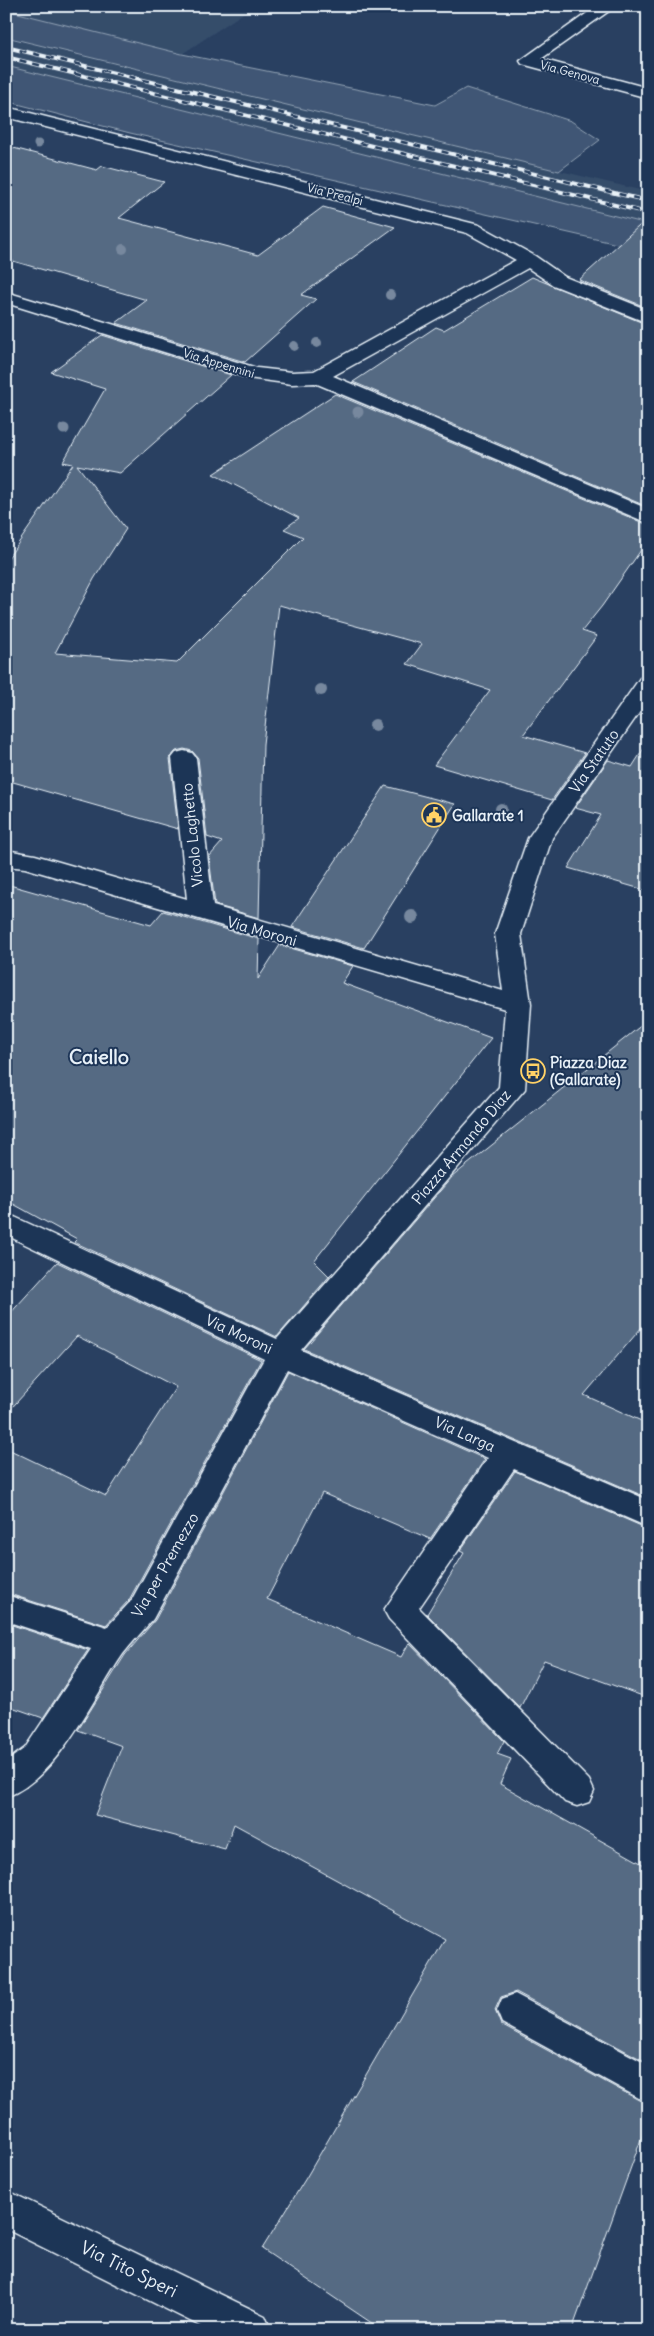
<svg xmlns="http://www.w3.org/2000/svg" width="654" height="2336" font-family="Delius,sans-serif">
<style>
.built{fill:#364d6b}
.green{fill:#415774;stroke:#94a4b6}
.building{fill:#556a83;stroke:#e8f1f8}
.lines{fill:none;stroke-linecap:round;stroke-linejoin:round}
.minor-casing{stroke:#e8f1f8;stroke-width:3}
.minor{fill:#1d3557;fill-rule:evenodd}
.rail-casing{stroke:#e8f1f8;stroke-width:4}
.rail{stroke:#1d3557;stroke-width:2.5;stroke-dasharray:7;stroke-linecap:butt}
.tree{fill:#77889e}
.labels{text-anchor:middle;dominant-baseline:central;stroke-width:4;stroke-linejoin:round;paint-order:stroke}
.far-street-label{font-size:12px;fill:#e8f1f8;stroke:#1d3557}
.street-label{font-size:15px;fill:#e8f1f8;stroke:#1d3557}
.poi-label{font-size:15px;font-weight:bold;fill:#e8f1f8;stroke:#1d3557;text-anchor:start}
.near-street-label{font-size:18px;fill:#e8f1f8;stroke:#1d3557}
.district-label{font-size:20px;font-weight:bold;fill:#e8f1f8;stroke:#1d3557}
</style>
<rect width="100%" height="100%" fill="#294061"/>
<filter id="ink" filterUnits="userSpaceOnUse"><feTurbulence type="fractalNoise" baseFrequency=".02" numOctaves="2"/><feDisplacementMap in="SourceGraphic" scale="10" xChannelSelector="R" yChannelSelector="G"/><feConvolveMatrix kernelMatrix="1 2 1 2 8 2 1 2 1" color-interpolation-filters="sRGB"/></filter>
<g filter="url(#ink)">
<!-- built -->
<g class="built">
<path d="M6,6H254L182,54L6,10Z"/>
<path d="M6,38L648,192V224L6,66Z"/>
</g>
<!-- green -->
<g class="green">
<path d="M6,10L182,54L435,105L466,88L571,121L600,140L559,171L6,37Z"/>
<path d="M6,66L648,224V251L130,133L6,101Z"/>
</g>
<!-- building -->
<g class="building">
<path d="M6,146L97,170L102,166L164,182L119,218L258,255L323,207L395,227L301,295L316,299L245,362L116,323L147,300L6,259Z"/>
<path d="M648,218V308L579,280Z"/>
<path d="M532,277L648,325V507L353,382L436,327L444,330Z"/>
<path d="M102,335L231,375L120,473L77,465L126,529L94,579L55,653L177,663L303,537L284,529L299,518L213,474L335,394L648,525V540L602,606L582,631L597,636L523,735L585,753L552,800L434,765L490,690L407,664L422,644L279,605L263,744L259,918L215,905L209,857L222,842L207,837L198,758L192,751L184,749L176,751L170,758L178,829L6,780V561L73,464L63,462L105,389L51,372Z"/>
<path d="M648,742V891L568,868L601,815L575,808L608,760L632,767Z"/>
<path d="M385,786L455,804L364,948L292,927Z"/>
<path d="M6,884L151,925L163,911L259,939L258,979L280,945L353,966L342,983L491,1038L314,1261L329,1276L333,1272L277,1337L74,1242L77,1239L6,1200Z"/>
<path d="M648,1020V1320L584,1395L648,1424V1498L304,1349L452,1177Z"/>
<path d="M57,1262L261,1360L129,1600L106,1625L6,1593V1448L106,1496L176,1387L77,1336L6,1414V1318Z"/>
<path d="M288,1371L485,1459L430,1539L322,1493L267,1599L401,1657L409,1643L504,1741L497,1754L511,1759L500,1784L648,1867V2063L516,1992L501,1997L495,2010L501,2025L648,2105V2120L572,2330H382L262,2249L306,2178L445,1939L234,1824L225,1849L95,1815L122,1746L78,1730L125,1655L155,1620Z"/>
<path d="M515,1471L648,1529V1698L544,1660L520,1708L427,1614L464,1553L460,1551Z"/>
<path d="M6,1623L88,1650L43,1718L6,1705Z"/>
</g>
<g class="lines">
<!-- minor casing -->
<g class="minor-casing">
<g id="minor">
<path d="M597,6H616L541,59L648,88V98L522,64L520,61Z"/>
<path d="M6,107L479,225L535,256L565,277L648,310V323L553,285L528,268L333,376L648,509V523L315,383L292,384L248,378L6,303V292L257,368L292,372L314,371L516,260L467,233L6,117Z"/>
<path d="M648,676V700L552,838L521,934L531,1004L525,1089L301,1350L648,1500V1527L514,1469L419,1608L589,1780L594,1791L589,1802L577,1806L565,1802L389,1619L384,1610L488,1458L287,1369L153,1619C143,1631 132,1642 123,1654C92,1699 58,1778 6,1797V1762L25,1748L91,1649L6,1621V1595L107,1627L131,1601L264,1359L6,1235V1213L277,1339L499,1087L505,1009L25,868L6,866V850L35,855L187,899L172,758L176,753L184,751L192,753L196,758L213,906L503,991L495,934L528,838L640,678Z"/>
<path d="M515,1994L648,2065V2103L502,2023L497,2011L502,1999Z"/>
<path d="M6,2190L265,2316L271,2330H208L6,2229Z"/>
</g>
</g>
<!-- minor -->
<use href="#minor" class="minor"/>
<!-- rail casing -->
<g class="rail-casing">
<g id="rail">
<path d="M6,47L648,201"/>
<path d="M6,57L648,213"/>
</g>
</g>
<!-- rail -->
<use href="#rail" class="rail"/>
</g>
<!-- trees -->
<g class="tree">
<circle cx="38" cy="144" r="4.5"/>
<circle cx="123" cy="249" r="5"/>
<circle cx="390" cy="295" r="5"/>
<circle cx="317" cy="343" r="5"/>
<circle cx="294" cy="346" r="5"/>
<circle cx="358" cy="412" r="5.5"/>
<circle cx="64" cy="429" r="5.5"/>
<circle cx="321" cy="690" r="6"/>
<circle cx="375" cy="725" r="6"/>
<circle cx="501" cy="809" r="6"/>
<circle cx="412" cy="917" r="7"/>
</g>
</g>
<!-- icons -->
<defs>
<g id="civic-ring" transform="scale(1.25)"><circle r="9.5" fill="#1d3557" stroke="#ffd166" stroke-width="1.5"/><path d="M-.6-6.5H3V-4.5H.6V-3L4-1V1h2V6H-6V1h2V-1L-.6-3ZM-1.2 2.5V6h2.4V2.5Z" fill="#ffd166"/></g>
<g id="bus-ring" transform="scale(1.25)"><circle r="9.5" fill="#1d3557" stroke="#ffd166" stroke-width="1.5"/><path d="M-5-6H5V4H4V6H2V4H-2V6H-4V4H-5ZM-3.5-4V0h7V-4ZM-3.5 1.2v1.5H-2V1.2ZM2 1.2v1.5H3.5V1.2Z" fill="#ffd166"/></g>
</defs>
<g fill-rule="evenodd">
<use href="#civic-ring" x="434" y="815"/>
<use href="#bus-ring" x="533" y="1071"/>
</g>
<g class="labels">
<!-- far-street labels -->
<g class="far-street-label">
<text transform="translate(570 72) rotate(15)">Via Genova</text>
<text transform="translate(335 194) rotate(14)">Via Prealpi</text>
<text transform="translate(219 363) rotate(17)">Via Appennini</text>
</g>
<!-- street labels -->
<g class="street-label">
<text transform="translate(594 761) rotate(-55)">Via Statuto</text>
<text transform="translate(192 835) rotate(-96)">Vicolo Laghetto</text>
<text transform="translate(262 931) rotate(16)">Via Moroni</text>
<text transform="translate(461 1147) rotate(-50)">Piazza Armando Diaz</text>
<text transform="translate(239 1334) rotate(25)">Via Moroni</text>
<text transform="translate(465 1434) rotate(24)">Via Larga</text>
<text transform="translate(165 1565) rotate(-60)">Via per Premezzo</text>
</g>
<!-- poi labels -->
<g class="poi-label">
<text x="452" y="815">Gallarate 1</text>
<text x="550" y="1062">Piazza Diaz<tspan x="550" dy="17">(Gallarate)</tspan></text>
</g>
<!-- near-street labels -->
<g class="near-street-label">
<text transform="translate(129 2269) rotate(26)">Via Tito Speri</text>
</g>
<!-- district labels -->
<g class="district-label">
<text x="99" y="1056">Caiello</text>
</g>
</g>
<!-- margin -->
<rect width="654" height="2336" fill="none" stroke="#1d3557" stroke-width="25"/>
<rect x="12" y="12" width="629" height="2311" fill="none" stroke="#e8f1f8" stroke-width="2" filter="url(#ink)"/>
</svg>
